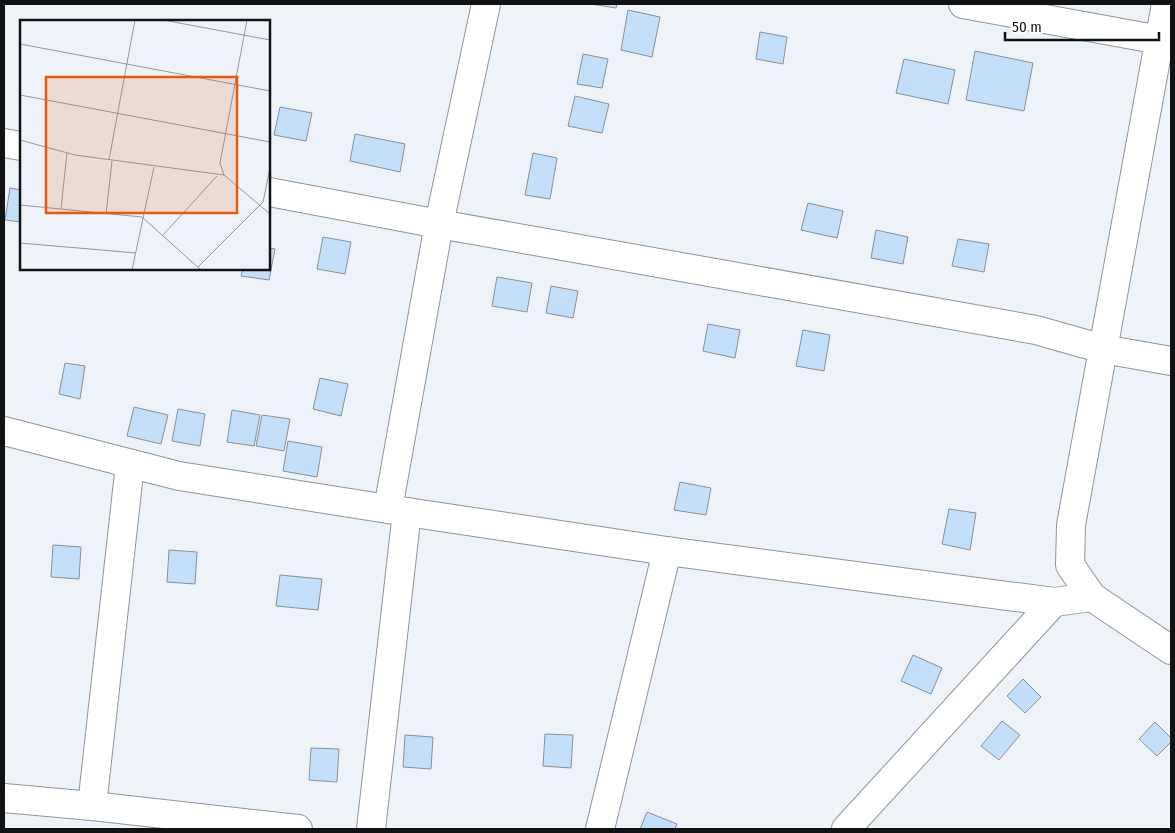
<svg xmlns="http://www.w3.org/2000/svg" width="1175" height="833" font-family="'Fira Sans Condensed',sans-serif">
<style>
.building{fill:#c3dff9;stroke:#8b9196}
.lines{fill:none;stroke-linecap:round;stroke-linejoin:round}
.minor-casing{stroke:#90959a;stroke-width:30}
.minor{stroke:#fff;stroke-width:28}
.inset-road{fill:none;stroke:#95999d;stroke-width:1}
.view{fill:#e8590c;fill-opacity:0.15;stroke:#e8590c;stroke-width:2.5}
.inset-edge{fill:none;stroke:#101214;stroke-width:2.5}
</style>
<rect width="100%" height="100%" fill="#edf3f8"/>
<!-- building -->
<g class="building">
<path d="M591,4H617L616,8Z"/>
<path d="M628,10L660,17L652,57L621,50Z"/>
<path d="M760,32L787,37L783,64L756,59Z"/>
<path d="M975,51L1033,63L1024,111L966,100Z"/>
<path d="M583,54L608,59L602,88L577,84Z"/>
<path d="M904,59L955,70L948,104L896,93Z"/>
<path d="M575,96L609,104L602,133L568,126Z"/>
<path d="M280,107L312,113L306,141L274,135Z"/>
<path d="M355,134L405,144L400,172L350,161Z"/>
<path d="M533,153L557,158L550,199L525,195Z"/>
<path d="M10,188L21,190V222L5,220Z"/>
<path d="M808,203L843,211L837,238L801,230Z"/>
<path d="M876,230L908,237L903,264L871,258Z"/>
<path d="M323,237L351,242L345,274L317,269Z"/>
<path d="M958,239L989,244L984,272L952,266Z"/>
<path d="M269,248L275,249L269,280L241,276L243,269H269Z"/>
<path d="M497,277L532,283L527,312L492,306Z"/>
<path d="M551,286L578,291L573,318L546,313Z"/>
<path d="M708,324L740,330L735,358L703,351Z"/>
<path d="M803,330L830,335L824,371L796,366Z"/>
<path d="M65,363L85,366L80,399L59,394Z"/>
<path d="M320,378L348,384L341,416L313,409Z"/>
<path d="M134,407L168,415L161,444L127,436Z"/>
<path d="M178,409L205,414L200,446L172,441Z"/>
<path d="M232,410L260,415L254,446L227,442Z"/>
<path d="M262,415L290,419L284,451L256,446Z"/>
<path d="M288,441L322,447L317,477L283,471Z"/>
<path d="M680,482L711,488L706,515L674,510Z"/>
<path d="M949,509L976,513L970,550L942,544Z"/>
<path d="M53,545L81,547L79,579L51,577Z"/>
<path d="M169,550L197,552L195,584L167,582Z"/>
<path d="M280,575L322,579L318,610L276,606Z"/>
<path d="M913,655L942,668L931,694L901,681Z"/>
<path d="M1023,679L1041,697L1025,713L1007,696Z"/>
<path d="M1002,721L1020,735L999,760L981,746Z"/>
<path d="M1155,722L1171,738V742L1157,756L1139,739Z"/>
<path d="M545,734L573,735L571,768L543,766Z"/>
<path d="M405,735L433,737L431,769L403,767Z"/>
<path d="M311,748L339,749L337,782L309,780Z"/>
<path d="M647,812L677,824L675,829H640Z"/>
</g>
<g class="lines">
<!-- minor casing -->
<g class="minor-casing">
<g id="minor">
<path d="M963,4L1171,42"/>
<path d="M4,143L21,146"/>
<path d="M269,192L439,224L1036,330L1103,349L1171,361"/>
<path d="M4,431L179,476L407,512L667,551L1054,602L1092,597L1171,650"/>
<path d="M388,509L439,224L486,4"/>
<path d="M1092,597L1070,565L1071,525L1166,4"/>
<path d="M4,798L92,806L298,829"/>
<path d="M92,806L130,464"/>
<path d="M371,829L407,512"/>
<path d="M600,829L667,551"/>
<path d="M846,829L1054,602"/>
</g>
</g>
<!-- minor -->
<use href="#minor" class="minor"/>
</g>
<!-- overview -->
<g transform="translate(20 20)">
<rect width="250" height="250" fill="#edf3f8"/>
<path class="inset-road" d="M143,0L250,20M0,24L250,71M0,75L250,122M0,120L55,135L204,155L250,194M89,140L115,0M204,155L200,143L227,0M0,185L122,197L181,250M41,189L47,133M86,194L92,141M143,215L197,156M0,223L116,233M178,247L243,182L250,148M112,250L134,147"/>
<path class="view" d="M26,57H217V193H26Z"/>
<rect width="250" height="250" class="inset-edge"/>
</g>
<!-- border -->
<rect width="1175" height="833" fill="none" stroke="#101214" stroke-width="10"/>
<!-- scale -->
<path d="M1005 32v8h154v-8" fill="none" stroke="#101214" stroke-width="2.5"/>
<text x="1012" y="32" font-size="15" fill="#101214" stroke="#ffffff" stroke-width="4" paint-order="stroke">50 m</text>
</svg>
